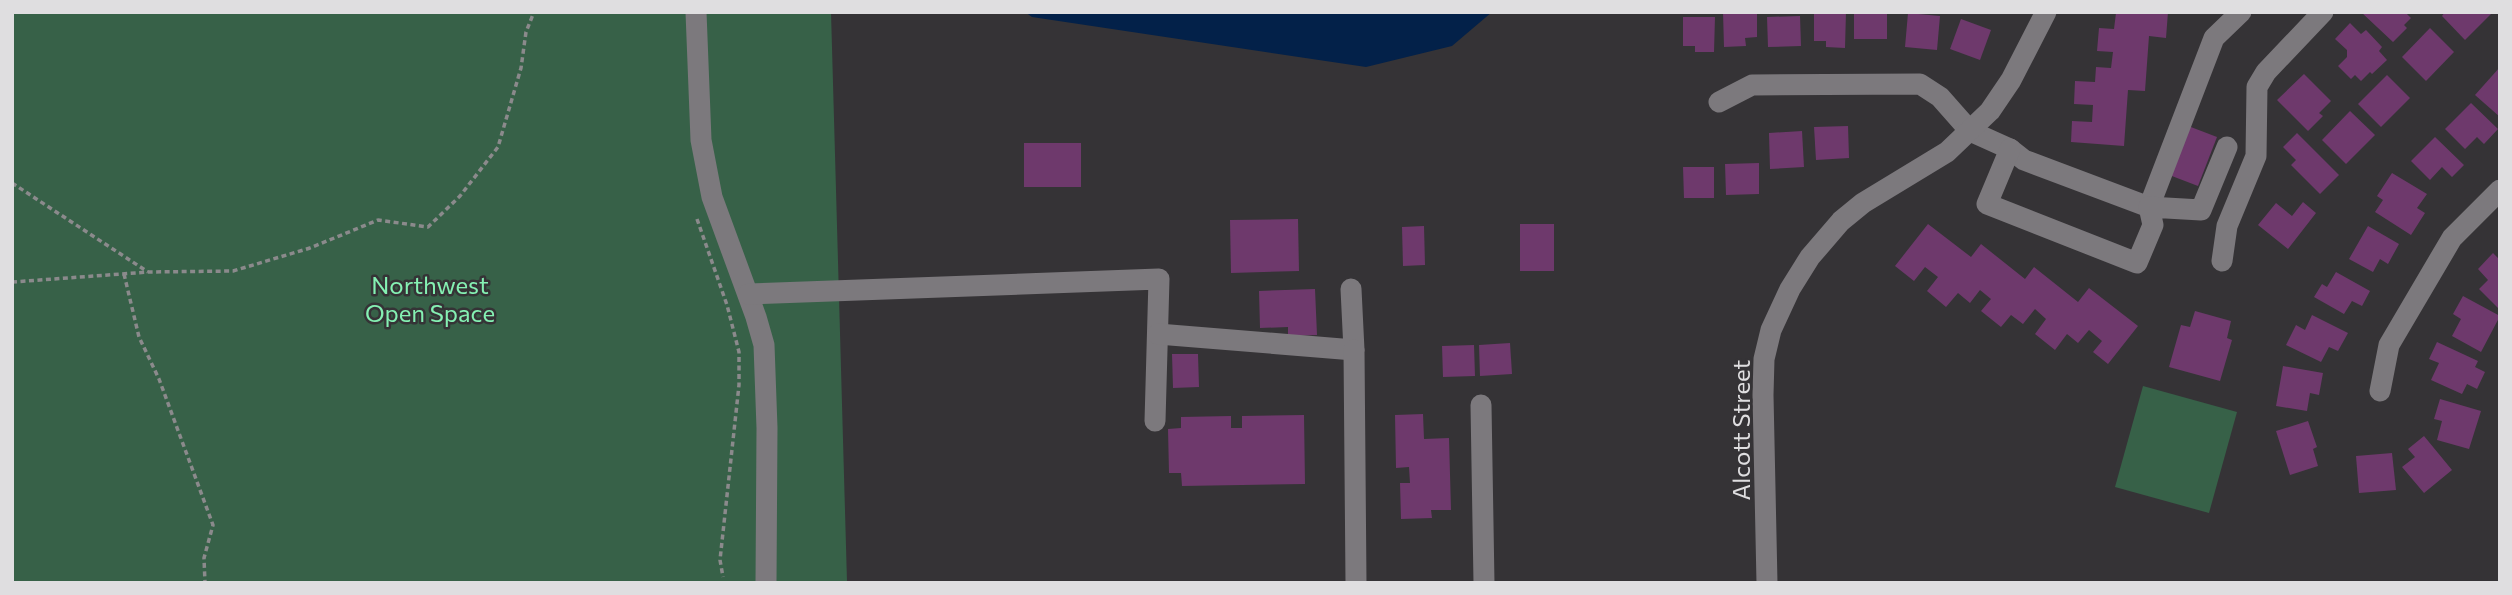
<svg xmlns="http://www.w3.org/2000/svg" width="2512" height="595" font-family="Commissioner,sans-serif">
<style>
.green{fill:#376148}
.water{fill:#032149}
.building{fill:#6e396c}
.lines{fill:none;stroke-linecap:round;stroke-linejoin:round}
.path{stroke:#8b8a8c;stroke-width:3.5;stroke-dasharray:5 3.5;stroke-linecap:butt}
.minor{stroke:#7c797d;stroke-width:21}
.labels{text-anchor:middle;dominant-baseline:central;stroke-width:5;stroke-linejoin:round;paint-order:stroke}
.park-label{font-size:24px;fill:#85f1b3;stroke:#353336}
.street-label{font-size:24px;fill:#dfdee0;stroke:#353336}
</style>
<rect width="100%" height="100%" fill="#353336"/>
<!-- green -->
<g class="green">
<path d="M12,12H831L847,582L12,583Z"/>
<path d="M2143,386L2237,412L2209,513L2115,487Z"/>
</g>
<!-- water -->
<path class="water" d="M1025,12H1492L1452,46L1366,67L1032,17Z"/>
<!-- building -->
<g class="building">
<path d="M1723,12H1757V37L1745,38L1746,46L1724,47Z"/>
<path d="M1814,12H1846L1845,48L1826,47V41H1814Z"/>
<rect x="1854" y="12" width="33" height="27"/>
<path d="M2134,12H2168L2166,38L2149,36L2145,91L2128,90L2124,146L2071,142L2072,121L2092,122L2093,105L2074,104L2075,81L2095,82L2096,67L2111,68L2113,52L2097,51L2099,28L2114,29L2116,13Z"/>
<path d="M2361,12H2405L2411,18L2404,25L2407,28L2393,42Z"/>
<path d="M2445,12H2493L2465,40L2442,16Z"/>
<path d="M1908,13L1940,16L1937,50L1905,47Z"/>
<path d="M1800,16L1801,46L1768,47L1767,17Z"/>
<path d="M1683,17H1715L1714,52H1695V46H1683Z"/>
<path d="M1961,19L1991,30L1980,60L1950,49Z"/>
<path d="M2350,23L2361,34L2366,30L2382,47L2379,51L2387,60L2372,74L2370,72L2361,81L2355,75L2351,79L2338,66L2347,57V50L2335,39Z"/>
<path d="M2430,28L2454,52L2426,81L2402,57Z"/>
<path d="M2500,67V117L2475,95Z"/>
<path d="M2304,74L2331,101L2319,113L2323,116L2308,131L2277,100Z"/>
<path d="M2387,75L2410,98L2381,127L2358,104Z"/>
<path d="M2471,103L2498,129L2484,144L2477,137L2465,149L2445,129Z"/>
<path d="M2350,111L2375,135L2346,164L2322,140Z"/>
<path d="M2183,124L2217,137L2198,186L2164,173Z"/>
<path d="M1848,126L1849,158L1816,160L1814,127Z"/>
<path d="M1802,131L1804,167L1770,169L1769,133Z"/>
<path d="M2297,133L2339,175L2320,194L2291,165L2296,160L2283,147Z"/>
<path d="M2435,137L2464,165L2452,177L2442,167L2430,180L2411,161Z"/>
<rect x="1024" y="143" width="57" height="44"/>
<path d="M1759,163V194L1726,195L1725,164Z"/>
<path d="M1683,167H1714V198H1684Z"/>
<path d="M2392,173L2427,194L2417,208L2425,213L2411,235L2375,212L2383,200L2377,196Z"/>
<path d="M2303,202L2316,213L2288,249L2258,225L2276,203L2292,216Z"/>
<path d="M1298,219L1299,271L1231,273L1230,220Z"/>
<rect x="1520" y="224" width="34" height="47"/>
<path d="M1928,224L1971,257L1981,244L2025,279L2034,267L2078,302L2089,288L2138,326L2108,364L2093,352L2102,341L2089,330L2078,343L2067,334L2055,350L2035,334L2046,319L2035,309L2023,324L2011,315L2001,327L1981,311L1991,299L1980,290L1970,303L1958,293L1946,307L1927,291L1938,277L1925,267L1914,281L1895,266Z"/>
<path d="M1424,226L1425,265L1403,266L1402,227Z"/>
<path d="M2368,226L2399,244L2388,264L2380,259L2373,272L2349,259Z"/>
<path d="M2493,253L2500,260V310L2479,289L2488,280L2478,269Z"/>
<path d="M2336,272L2370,291L2362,306L2352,301L2344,314L2314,297L2322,284L2327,287Z"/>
<path d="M1315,289L1317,335L1288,336V327L1260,328L1259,291Z"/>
<path d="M2463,296L2500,316L2481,352L2452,336L2461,319L2453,314Z"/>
<path d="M2195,311L2231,321L2227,338L2232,340L2220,381L2169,367L2181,325L2190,327Z"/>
<path d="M2312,315L2348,333L2338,351L2329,347L2321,362L2286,345L2296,325L2305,330Z"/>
<path d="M2437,342L2478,361L2475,367L2485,372L2477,389L2467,384L2462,394L2431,380L2439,363L2429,359Z"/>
<path d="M1510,343L1512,374L1480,376L1479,345Z"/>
<path d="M1474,345L1475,376L1443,377L1442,346Z"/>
<path d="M1172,354H1198L1199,387L1173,388Z"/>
<path d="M2283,366L2323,373L2319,395L2310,393L2307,411L2276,406Z"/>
<path d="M2440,399L2481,411L2469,449L2437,440L2442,421L2434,419Z"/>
<path d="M1423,414L1424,439L1449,438L1451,510H1431L1432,518L1401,519L1400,483H1410L1409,467L1396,468L1395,415Z"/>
<path d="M1304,415L1305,484L1182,486L1181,473H1169L1168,429L1181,428V417L1231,416V428H1242V416Z"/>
<path d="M2308,421L2317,447L2313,449L2318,466L2290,475L2276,431Z"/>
<path d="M2424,436L2452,470L2424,493L2402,467L2415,457L2408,449Z"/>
<path d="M2392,453L2396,490L2359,493L2356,456Z"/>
</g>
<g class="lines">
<!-- path -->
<g class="path">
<path d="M12,183L148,272"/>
<path d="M697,219L727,305L739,352V385L720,560L723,577"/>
<path d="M124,274L139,337L159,379L213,525L204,558L205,583"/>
<path d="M12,282L149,272L233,271L310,248L378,220L428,227L460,196L498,147L521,68L526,32L534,12"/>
</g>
<!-- minor -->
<g class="minor">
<path d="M696,12L701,140L712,197L756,317L764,345L767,428L766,583"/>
<path d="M1719,102L1752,85L1920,84L1940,97L1970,131L2010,149L2024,160L2149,207L2214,38L2241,12"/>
<path d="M2010,149L1987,204L2137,263L2153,225L2149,207L2201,210L2227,147"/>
<path d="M2222,261L2227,226L2256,156L2257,87L2266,72L2323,12"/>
<path d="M748,294L1159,279L1155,421"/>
<path d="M1158,334L1354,350L1351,289"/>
<path d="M1354,350L1356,583"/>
<path d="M2380,391L2389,345L2452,238L2500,190"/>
<path d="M1481,405L1484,583"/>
<path d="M1767,583L1763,395L1764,359L1771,330L1790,289L1810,257L1841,221L1863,203L1947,152L1990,111L2011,80L2046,12"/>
</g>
</g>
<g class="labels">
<!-- park labels -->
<g class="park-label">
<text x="430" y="284">Northwest<tspan x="430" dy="28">Open Space</tspan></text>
</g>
<!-- street labels -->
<g class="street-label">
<text transform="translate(1740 430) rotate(-90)">Alcott Street</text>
</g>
</g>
<!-- border -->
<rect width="2512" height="595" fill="none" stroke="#dfdee0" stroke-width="28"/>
</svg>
